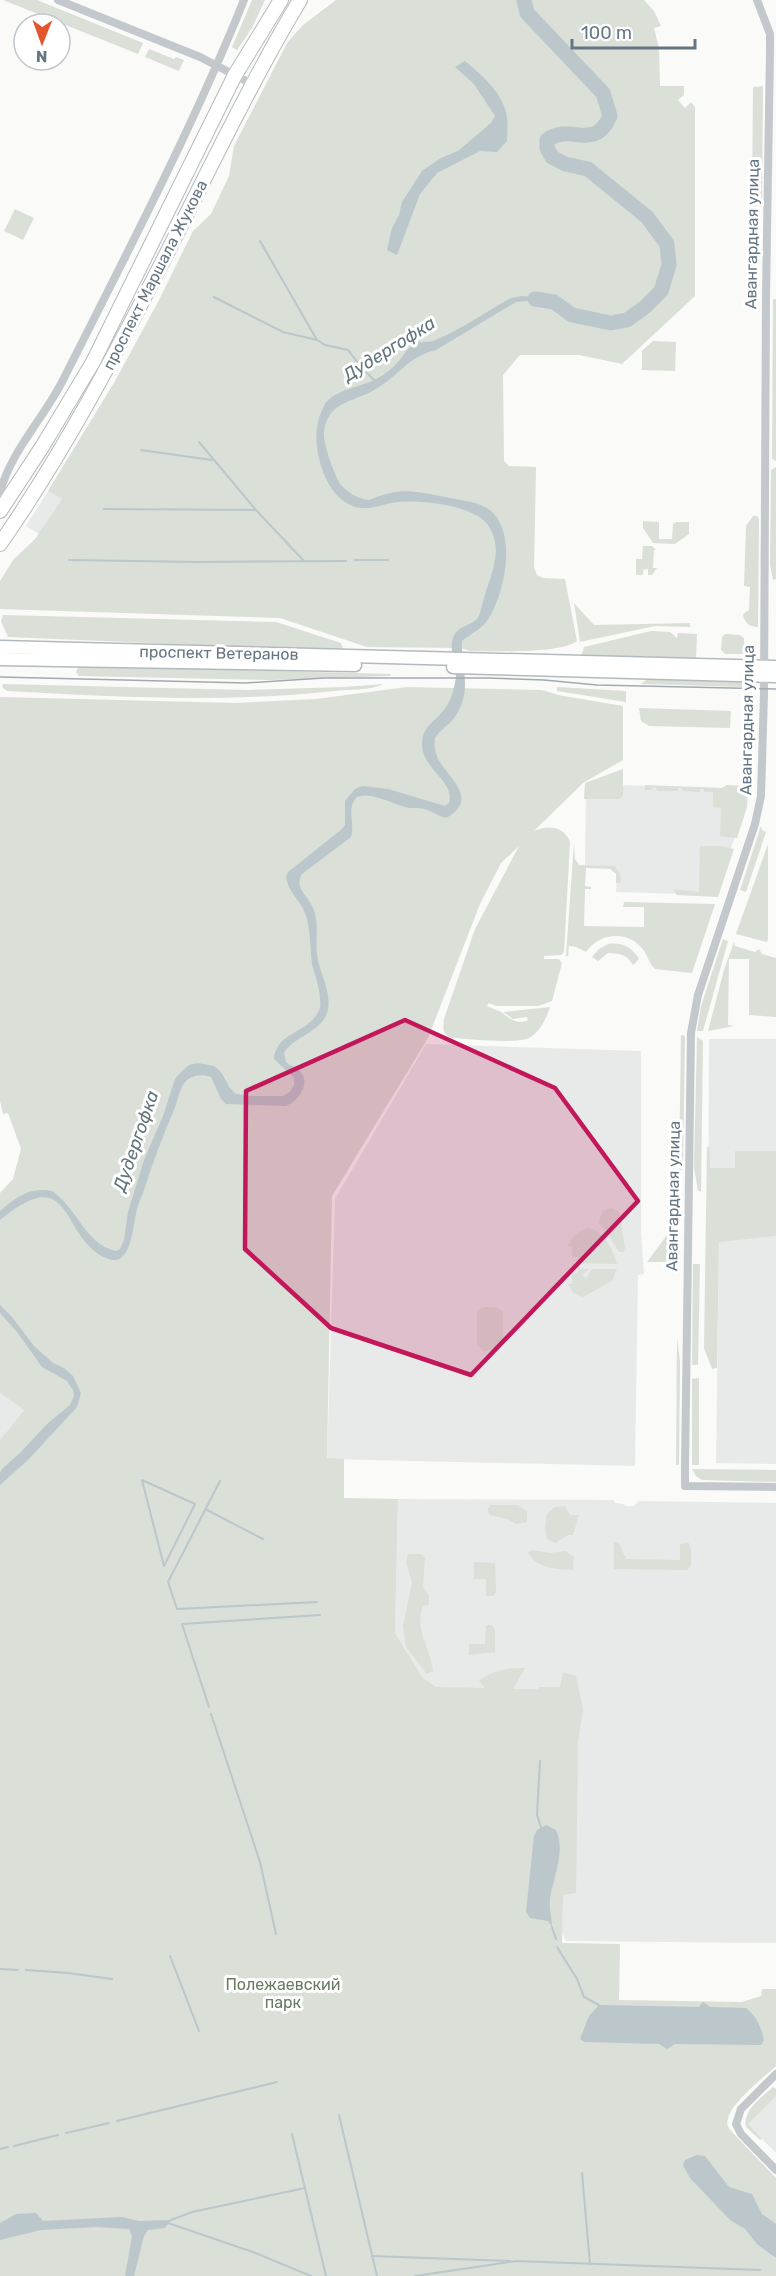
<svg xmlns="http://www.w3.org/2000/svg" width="776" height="2276" font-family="Rubik,sans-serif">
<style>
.built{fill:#e8e9e9}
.green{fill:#dadfd7}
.water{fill:#bbc7cb}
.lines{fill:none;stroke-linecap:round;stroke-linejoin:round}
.stream{stroke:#bbc7cb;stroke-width:2}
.river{stroke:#bbc7cb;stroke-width:15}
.secondary-casing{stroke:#b3babf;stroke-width:15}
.primary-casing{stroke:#b5babe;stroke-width:16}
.minor{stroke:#c3c8cc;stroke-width:8}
.secondary{stroke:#fff;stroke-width:12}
.primary{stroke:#fff;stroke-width:14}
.tram{stroke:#a2aab0;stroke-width:1.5}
.marked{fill:#c2185b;fill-opacity:0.2;stroke:#c2185b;stroke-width:4.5;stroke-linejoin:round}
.labels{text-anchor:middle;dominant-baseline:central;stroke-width:6;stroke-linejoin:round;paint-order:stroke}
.street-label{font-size:16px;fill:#657683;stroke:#fff}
.park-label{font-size:16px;fill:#687a64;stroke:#fff}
.water-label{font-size:18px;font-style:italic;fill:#60757c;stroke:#fff}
</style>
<rect width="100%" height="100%" fill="#fafaf8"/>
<!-- built -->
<g class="built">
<path d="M48,491L62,499L39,534L26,526Z"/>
<path d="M586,784L745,789V807L715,895L616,892L617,874L611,868L585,867Z"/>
<path d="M709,1039H776V1215L708,1214Z"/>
<path d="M426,1044L641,1051V1231L644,1274L638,1275L635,1466L327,1459L335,1199Z"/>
<path d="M776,1236V1464L716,1463L719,1241Z"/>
<path d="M0,1393L24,1410L0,1440Z"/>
<path d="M398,1499L614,1500L615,1503L623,1504L626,1506H634L639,1501L776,1503V1943L566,1941L562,1933L566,1694L437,1689L423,1678L395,1633Z"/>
<path d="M776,2096V2153L747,2124Z"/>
</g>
<!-- green -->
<g class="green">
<path d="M3,0H37L143,43L138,54Z"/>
<path d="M252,0H265L252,28L237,50L232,47Z"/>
<path d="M336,0H644L654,11L661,26L654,28L659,48L660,86H684V95L678,100L685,108L691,102L695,107V296L622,364L579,355H520L503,375L504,461L509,466L536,467L534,567L537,575L543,578L565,579L577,641C562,654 492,651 470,651L461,648L367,647L280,618L0,609V581L13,560L35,539L62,499L48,491L115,381L158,302L193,231L211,214L229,176L234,146L287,43L303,25Z"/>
<path d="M149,49L174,59L176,57L184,60L179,71L145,57Z"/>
<path d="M763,86L762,206H752L753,87Z"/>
<path d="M15,209L34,218L23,240L4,231Z"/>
<path d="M773,299H776V461L772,459Z"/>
<path d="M653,341L676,342L675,371L642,370V351Z"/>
<path d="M776,467V579L773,580L770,565L771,470Z"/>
<path d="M753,516H757L759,519L758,627C750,627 744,623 743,614L749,610L750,587L744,586L746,526Z"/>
<path d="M643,521L659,522V539H672L673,524L676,522H689V534L675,544L653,543L643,528Z"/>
<path d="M643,546H652L656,550H654L653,568H657L652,575H648V569L643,570V575H636V559H642Z"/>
<path d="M574,603L594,625L690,623V627L655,626L580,642Z"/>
<path d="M3,615L276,622L341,643L343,649L341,651L8,637L1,621Z"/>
<path d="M651,631L670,632L677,638L678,633L697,634L696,660L581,657L584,647Z"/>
<path d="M725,634L740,635L744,638V654H725L721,650L722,637Z"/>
<path d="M79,666L391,674L390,676L272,680L79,676L76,672Z"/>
<path d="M649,678L742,679V687L641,684Z"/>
<path d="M3,684L247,690L344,687L383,684C371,691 349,689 334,691C226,703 116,697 7,691L2,687Z"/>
<path d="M407,687L542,690L558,695L623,706V760L583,783L534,831C547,825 564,826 570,842L564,952L561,955L544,956V959H559L562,963L552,1001L538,1006H496L489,1003L487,1006C491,1008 497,1010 501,1012C510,1019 517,1025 528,1020L527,1017L513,1019L503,1012L550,1007C546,1019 540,1032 529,1038C516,1044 470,1039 453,1038C442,1035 443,1029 444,1019L475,929L519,846L501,863L480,904L428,1038L332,1196L327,1458L344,1459V1498L398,1499L395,1633L423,1678L436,1687L485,1688L479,1681C493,1670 507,1668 525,1668L513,1689H538L539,1687H560L563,1672L576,1676L583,1709L578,1742L576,1893L563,1895L562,1943L620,1944L619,2000L742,2002L761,1996L762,1989H776V2066C764,2077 730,2104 728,2119C726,2124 728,2127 732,2132L776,2178V2276H0V1440L24,1410L0,1393V1193L13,1179L21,1149L8,1113L3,1114L0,1101V697L236,703L316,699Z"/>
<path d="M557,687L626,691V702L557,691Z"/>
<path d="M639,708L731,711L730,728L649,726L641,721Z"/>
<path d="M623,769V796L620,799H584L585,783Z"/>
<path d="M645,785L722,788L727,785L748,786L747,807L737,838L720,836L721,808L713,807V792H704V789H700V792L683,791L682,788H678V791H657L656,787L652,788V790H645Z"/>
<path d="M761,826L762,830L766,832L746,892L740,890Z"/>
<path d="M574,842L575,859L579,865L615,866L620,874L621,882L616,883V874L610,869L586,868L585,886L591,887V889H585L584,926L644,927V907H623L624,902L715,904L692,973L655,969C648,963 648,953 640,946C624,930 598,934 586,952L576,947L569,946L568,956H566Z"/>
<path d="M768,844V939L767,942L736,934Z"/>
<path d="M700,846H720L734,849L718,897L676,895V893L672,889L699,892Z"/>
<path d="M723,939L728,941L703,1031H697L701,1006Z"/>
<path d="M734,942L735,946L755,952L759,949L762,954L776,958V1017L749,1015V959H729L728,1025L734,1026L708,1031L724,970Z"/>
<path d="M608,944C622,942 632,947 639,959L633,965C626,953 618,954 608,953L598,961L592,957L599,949Z"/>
<path d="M681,1035L685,1036L683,1167L682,1170L679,1171Z"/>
<path d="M697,1037L703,1041L701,1191H698L694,1167Z"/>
<path d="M707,1147H709L710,1168H735V1151H776V1236L719,1242L717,1368L712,1369L704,1348Z"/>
<path d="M611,1208L617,1210L620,1214L625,1249L623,1252H619L605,1230L598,1223L603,1211Z"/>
<path d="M587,1228C602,1228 614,1251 617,1264L578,1263V1257H572V1247L568,1246C571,1237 579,1231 587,1228Z"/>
<path d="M672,1228H674V1262H647Z"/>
<path d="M693,1264H700L698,1365H692Z"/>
<path d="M578,1268L589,1269L582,1275L586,1278L592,1269H617L612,1281L583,1297L573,1293L568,1284H572V1273H577Z"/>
<path d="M485,1307H496L503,1312V1344L497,1350L483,1351L477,1345V1312L479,1309Z"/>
<path d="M677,1337L680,1362L679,1465H676Z"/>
<path d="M699,1378V1465H692V1379Z"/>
<path d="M692,1469L776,1470V1482L702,1480L696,1476Z"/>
<path d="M491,1505H518L527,1511V1522L516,1524L507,1519L489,1515L488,1509Z"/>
<path d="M565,1506L570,1515H579L573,1535H568L555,1543L547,1539L545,1527L547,1514L555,1507Z"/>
<path d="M614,1542L619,1543L626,1559L680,1560V1544L689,1543L691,1550V1566L687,1570L614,1569Z"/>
<path d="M533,1550L550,1553L565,1551L574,1557L573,1570C555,1569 538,1569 527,1552Z"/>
<path d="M408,1554H422L425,1558L423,1587L429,1595V1605L423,1606C414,1630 430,1646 433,1671L427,1674L406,1647L403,1626L412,1583L406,1562Z"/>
<path d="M474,1562L495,1563L496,1592L493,1596H486V1579H474Z"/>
<path d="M486,1625H492L495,1630V1652L469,1655V1644H485Z"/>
<path d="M773,2087L776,2089V2096L748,2124L762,2139L760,2140L746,2127C742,2111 762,2097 773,2087Z"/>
</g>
<!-- water -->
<g class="water">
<path d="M465,61C482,75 504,94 507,117C508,124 507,133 507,141L497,152L480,151L437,173L420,194L397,255L387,250L392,228L399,215L402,202L422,171L441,158L458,151L491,123L495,116L474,84L455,67Z"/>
<path d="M522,296L555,299L553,305L528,301L516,302L436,350C408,356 398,377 374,390C362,398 343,400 333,411C327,417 323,429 324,437C325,448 335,477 341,485C348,493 359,499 369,500C402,487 412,491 445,497C458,500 474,501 485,507C520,526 505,595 487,621C480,630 470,634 462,641C461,669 473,690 455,717C449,725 440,730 435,738C435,743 434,749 436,753C440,773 484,797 446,818C438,816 432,811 424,809C418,807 411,809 405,807C394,804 363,789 355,799C347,810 355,826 351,837L302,874C294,887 306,894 312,906C320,921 315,939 317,955C320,975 333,994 327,1013C320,1033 294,1036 284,1053L286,1062C290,1066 295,1066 299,1070C312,1082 299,1101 286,1106L226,1104L221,1099L211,1077C203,1074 192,1075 186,1081C179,1088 178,1101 174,1110C163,1136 153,1161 145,1187C143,1194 139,1201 137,1209C134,1221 132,1248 123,1256C119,1261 112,1261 106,1258C59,1237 74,1159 0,1220V1211C17,1197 29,1187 52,1191C78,1209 85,1244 116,1251L120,1249L124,1240L128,1212L144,1160L163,1116L175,1079L181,1072L189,1065L198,1063L214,1066L221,1072L230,1088L236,1094L250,1096H283L290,1092L294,1085V1078L274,1059C276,1033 306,1033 317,1014C320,1010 321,1005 320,1000C320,988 315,976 312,964C310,948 311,929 305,913C300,900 288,892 286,877L288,872L342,829L345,825V801L355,789L362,786L388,789L445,806L449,803C456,779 415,767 423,736C426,725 436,720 443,711C450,703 453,693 455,683C459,668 448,653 453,638C458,625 469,627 477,619C481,614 481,607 483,602C489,577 504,554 490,528C478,505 422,500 398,502C386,503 374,509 362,508C334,506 320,472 317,447C315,433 318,416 325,404C335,389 363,387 378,378C385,374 393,368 399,361C403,356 407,348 414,344C420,341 429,343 436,340C462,329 486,312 511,298Z"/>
<path d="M0,1305L12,1317L34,1346L53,1363L64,1368L73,1376L81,1393L77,1407L28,1460L0,1485V1472L3,1468L20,1453L47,1424L70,1405L74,1396L73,1390L67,1381L42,1367L17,1332L0,1313Z"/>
<path d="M546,1825L556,1830C566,1851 553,1878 550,1899C549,1909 552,1918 552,1927L548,1921L530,1918L526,1912L534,1836L537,1830Z"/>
<path d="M703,2002L710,2007L746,2008C756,2015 762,2029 764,2040L761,2045L675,2044L667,2049L659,2044L584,2042L580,2039L589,2016L599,2005L699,2007Z"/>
<path d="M697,2155L705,2156L729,2187L752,2194L762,2214L776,2224V2258L757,2244L745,2229L730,2220L690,2178L683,2165L685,2160Z"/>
<path d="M36,2213L43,2221L122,2217L139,2221L171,2220L165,2228L148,2230L144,2236L134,2276H125L132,2236L129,2229L96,2227L41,2230L0,2240V2223L16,2214Z"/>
</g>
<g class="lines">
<!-- stream -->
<g class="stream">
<path d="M260,241L317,340L325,345L348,350L362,368L375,381"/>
<path d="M214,297L283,332L317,340"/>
<path d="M199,442L256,510L304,561"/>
<path d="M141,450L212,460"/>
<path d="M104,509L254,510"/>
<path d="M69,560L198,562L346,561"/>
<path d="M355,560H388"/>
<path d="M142,1480L195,1504L164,1566Z"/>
<path d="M220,1481L168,1582L177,1609L317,1602"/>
<path d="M207,1510L263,1539"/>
<path d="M209,1707L182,1624L320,1615"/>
<path d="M211,1714L260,1862L276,1934"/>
<path d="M540,1761L537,1815L541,1827"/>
<path d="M552,1927L556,1939"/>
<path d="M557,1947L577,1979L584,1997L599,2005"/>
<path d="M170,1956L199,2031"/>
<path d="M0,1969L18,1970"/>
<path d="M26,1970L68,1973L112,1979"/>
<path d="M339,2115L377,2276"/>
<path d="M117,2121L277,2082"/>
<path d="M66,2133L109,2123"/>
<path d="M292,2134L326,2276"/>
<path d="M14,2146L58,2135"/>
<path d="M0,2149L8,2147"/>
<path d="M582,2173L590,2264"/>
<path d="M171,2220L192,2212L305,2188"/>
<path d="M168,2223L253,2252L311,2276"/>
<path d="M372,2256L510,2261"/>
<path d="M415,2276L516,2261L760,2270"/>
</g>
<!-- river -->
<path class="river" d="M524,0L527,13L603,93L610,116C594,153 571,122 547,140V148L552,157L565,164L588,169L647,217L667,244L669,265L661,291L645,307L627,320L611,323L572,315L554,302L535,299"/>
<!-- secondary casing -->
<g class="secondary-casing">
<g id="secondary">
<path d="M0,647L776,667"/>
<path d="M0,659L355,665"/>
<path d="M453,667L776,676"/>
</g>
</g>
<!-- primary casing -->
<g class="primary-casing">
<g id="primary">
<path d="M0,511L42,447L93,362L235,75L281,0"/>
<path d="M0,544C64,452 116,353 167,253C210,168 251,82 300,0"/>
</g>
</g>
<!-- minor -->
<g class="minor">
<path d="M58,0L200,57L252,84"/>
<path d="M757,0L770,34V51L766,296L764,693L761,796L755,824L698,995L691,1033L685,1468V1486L776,1487"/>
<path d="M0,492C12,449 45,417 64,378C127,253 192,129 244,0"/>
<path d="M776,2074L741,2109L736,2124L741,2134L776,2170"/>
</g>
<!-- secondary -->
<use href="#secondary" class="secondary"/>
<!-- primary -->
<use href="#primary" class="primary"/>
<!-- tram -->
<path class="tram" d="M0,677L246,683L324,678H488L544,680L597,685L776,689"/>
</g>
<!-- marked area -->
<path class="marked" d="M405,1020L555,1088L638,1201L471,1375L331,1328L245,1249L246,1091Z"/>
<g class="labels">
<!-- street labels -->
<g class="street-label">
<text transform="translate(752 234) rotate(-89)">Авангардная улица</text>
<text transform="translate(155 275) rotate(-63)">проспект Маршала Жукова</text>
<text transform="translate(219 653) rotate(1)">проспект Ветеранов</text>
<text transform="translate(747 720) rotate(-89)">Авангардная улица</text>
<text transform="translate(673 1196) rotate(-89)">Авангардная улица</text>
</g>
<!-- park labels -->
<g class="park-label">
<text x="283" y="1984">Полежаевский<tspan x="283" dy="18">парк</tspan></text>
</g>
<!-- water labels -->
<g class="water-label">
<text transform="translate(389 349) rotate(-32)">Дудергофка</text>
<text transform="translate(136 1141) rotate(-71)">Дудергофка</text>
</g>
</g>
<!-- north arrow -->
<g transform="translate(42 42) rotate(181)"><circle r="28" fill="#ffffff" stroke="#c1c8cd" stroke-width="1.5"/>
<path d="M0-4.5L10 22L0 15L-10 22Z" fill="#e4572e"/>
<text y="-9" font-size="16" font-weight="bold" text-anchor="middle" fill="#657683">N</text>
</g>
<!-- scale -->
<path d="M572 39v9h123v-9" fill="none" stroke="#657683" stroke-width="3"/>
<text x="581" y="39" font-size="18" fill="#657683" stroke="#ffffff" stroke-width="4.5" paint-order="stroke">100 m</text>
</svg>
